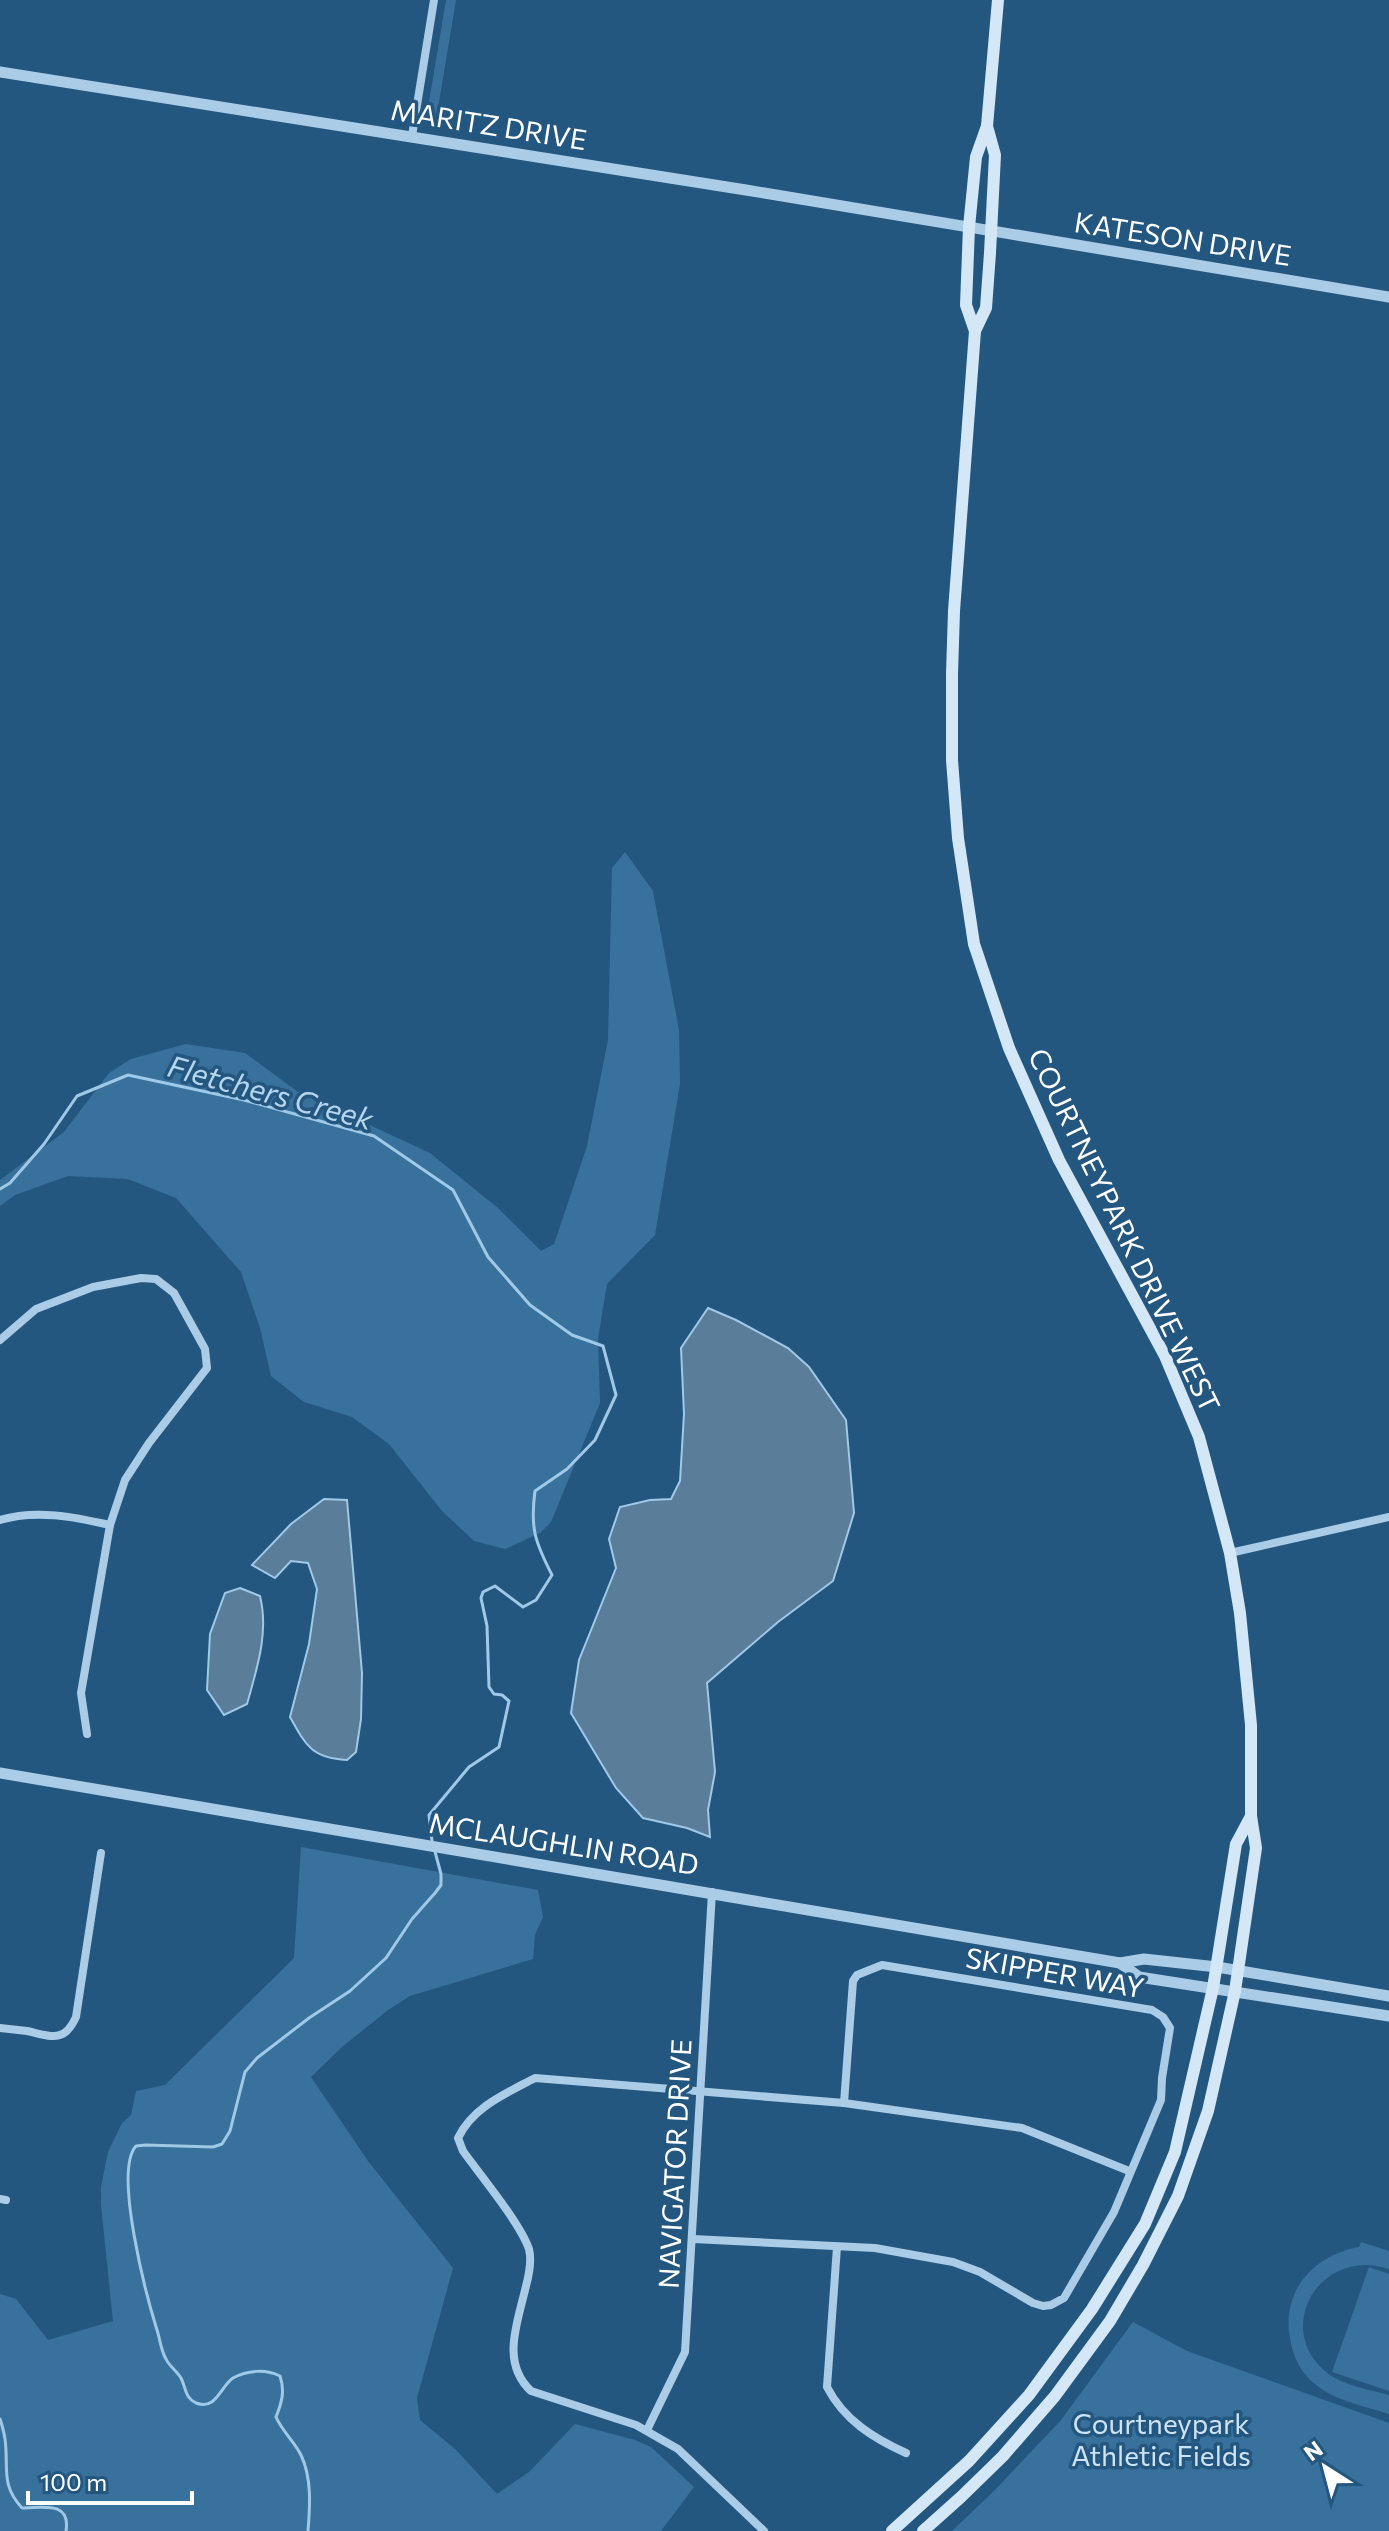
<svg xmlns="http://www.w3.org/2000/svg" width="1389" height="2531" font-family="Commissioner,sans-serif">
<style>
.green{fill:#39719d}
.water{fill:#5a7d9a;stroke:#9fc9e7;stroke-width:2}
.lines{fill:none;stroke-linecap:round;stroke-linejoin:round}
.stream{stroke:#9fc9e7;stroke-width:3}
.minor{stroke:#abcce6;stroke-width:8}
.tertiary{stroke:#abcce6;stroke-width:11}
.secondary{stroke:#d4e7f6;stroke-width:12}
.labels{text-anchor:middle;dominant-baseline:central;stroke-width:7;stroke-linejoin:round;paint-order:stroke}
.street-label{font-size:28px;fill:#fff;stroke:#245780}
.park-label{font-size:28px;fill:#cee4f5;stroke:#245780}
.water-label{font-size:30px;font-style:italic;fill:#b6d6ee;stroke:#245780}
</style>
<rect width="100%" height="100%" fill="#245780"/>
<!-- green -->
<g class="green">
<path d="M446,0H456L437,114L432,117L429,102Z"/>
<path d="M625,852L653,891L679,1030L680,1084L655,1235L607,1284L598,1339L600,1403L551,1522L540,1533L505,1549L474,1541L442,1511L389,1444L352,1417L304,1402L271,1376L260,1328L241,1272L176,1198L128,1179L68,1176L15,1195L0,1206V1180L64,1132L109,1073L131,1059L186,1044L245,1053L298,1092L430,1153L498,1208L541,1251L554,1244L587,1146L608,1040L612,868Z"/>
<path d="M301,1847L538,1890L543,1917L535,1935L533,1959L410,1996L388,2010L342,2047L311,2077L368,2161L453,2268L417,2398L420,2420L455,2449L497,2494L529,2472L575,2424L635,2440L651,2447L694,2487L661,2531H0V2294L16,2299L48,2340L113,2321L101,2205V2187L108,2152L122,2123L131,2115L136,2091L165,2085L294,1958Z"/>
<path d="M1361,2242L1389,2251V2269C1319,2245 1270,2332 1330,2375C1346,2386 1371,2390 1389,2395V2414C1364,2406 1336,2401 1316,2385C1300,2372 1293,2357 1290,2338C1281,2291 1314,2255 1359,2247Z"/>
<path d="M1369,2267L1389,2274V2391L1332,2372Z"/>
<path d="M1133,2322L1187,2351L1389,2423V2531H952L995,2490L1061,2420Z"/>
</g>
<!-- water -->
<g class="water">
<path d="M708,1308L736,1320L788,1348L809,1367L846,1420L854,1513L833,1581L778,1622L707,1683L715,1772L708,1810L710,1837L687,1828L643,1818L616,1788L571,1713L579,1660L616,1568L609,1539L620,1507L650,1500L671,1499L680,1481L684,1414L681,1348Z"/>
<path d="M324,1499L347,1500L362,1673L361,1719L356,1752L347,1760C312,1758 306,1746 290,1717L309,1644L317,1589L308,1563L291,1561L275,1578L252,1565L291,1524Z"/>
<path d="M240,1588L260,1596C269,1633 257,1668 247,1704L224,1715L207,1690L210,1634L225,1593Z"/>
</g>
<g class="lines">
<!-- stream -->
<g class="stream">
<path d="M0,1189L10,1183L44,1144L77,1096L128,1075L244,1100L374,1136L453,1190L488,1257L530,1305L572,1335L603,1346L616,1395L595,1440L567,1469L535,1491C530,1528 535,1542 552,1575L536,1600L523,1607L495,1586L483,1592L481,1598L487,1626L489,1687L494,1694L502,1695L509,1701L499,1747L469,1767L429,1815L432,1841"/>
<path d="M0,2419C2,2425 4,2432 5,2439C9,2468 0,2484 22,2508C41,2508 71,2500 66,2531"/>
<path d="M308,2531C310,2506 312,2478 301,2455C294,2441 282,2431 276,2417C282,2402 285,2391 280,2376C266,2369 247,2370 233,2378C220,2387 216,2411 196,2403C185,2398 186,2388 181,2378C177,2371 169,2366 166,2359C161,2351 160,2339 157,2330C147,2298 113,2171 136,2146L146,2145L213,2147L222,2144L230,2131L245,2072L257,2058L309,2018L350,1991L386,1958L412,1919L435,1893L441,1885V1874L434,1848"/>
</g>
<!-- minor -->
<g class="minor">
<path d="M412,136L434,0"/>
<path d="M0,1340L36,1309L93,1287L141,1278L156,1279L174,1293L205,1349L207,1368L149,1443L125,1480L110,1525L81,1693L87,1734"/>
<path d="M0,1520C35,1509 75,1517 110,1525"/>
<path d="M1230,1553L1389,1517"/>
<path d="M0,2028C9,2029 18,2030 27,2031C50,2036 64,2044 76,2017L101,1853"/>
<path d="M0,2199L6,2200"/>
<path d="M693,2239L875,2248L953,2262L980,2272L1033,2303L1043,2306L1051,2305L1064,2298L1114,2212L1161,2100L1162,2078L1170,2028L1163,2017L1152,2010L882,1965L857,1975L853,1981L844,2103"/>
<path d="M837,2247L827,2387C844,2420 873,2438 906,2453"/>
<path d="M647,2430L685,2352L712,1892"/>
<path d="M764,2531L678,2449L636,2425L531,2391C500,2362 518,2322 526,2286C529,2275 532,2261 529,2249C520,2223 481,2176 463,2151L458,2138C473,2107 505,2094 535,2078L844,2103L1022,2128L1129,2171"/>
</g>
<!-- tertiary -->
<g class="tertiary">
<path d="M0,72L746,190L1389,297"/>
<path d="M0,1773L1120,1963L1144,1959L1217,1967L1389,1996"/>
<path d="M1120,1963L1139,1977L1389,2016"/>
</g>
<!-- secondary -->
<g class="secondary">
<path d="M975,331L966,305L969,227L976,157L987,126L998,0"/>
<path d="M892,2531L969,2461L1029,2395L1092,2309L1145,2224L1175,2152L1213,1988L1236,1844L1251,1816"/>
<path d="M923,2531L961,2497L1003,2456L1055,2396L1110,2321L1143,2265L1178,2196L1208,2111L1235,1991L1256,1848L1251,1816V1725L1240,1613L1230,1553L1199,1437L1165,1356L1059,1160L1009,1048L974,944L958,838L952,760V674L954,611L975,331L986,308L990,253L995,155L987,126"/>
</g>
</g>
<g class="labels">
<!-- street labels -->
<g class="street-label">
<text transform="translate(489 124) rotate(9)">MARITZ DRIVE</text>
<text transform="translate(1183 238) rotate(9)">KATESON DRIVE</text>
<text transform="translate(1125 1230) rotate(64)">COURTNEYPARK DRIVE WEST</text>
<text transform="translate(564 1843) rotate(9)">MCLAUGHLIN ROAD</text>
<text transform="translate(1055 1972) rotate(10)">SKIPPER WAY</text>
<text transform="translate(674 2164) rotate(-87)">NAVIGATOR DRIVE</text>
</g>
<!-- park labels -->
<g class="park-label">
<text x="1161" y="2423">Courtneypark<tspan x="1161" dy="32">Athletic Fields</tspan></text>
</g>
<!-- water labels -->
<g class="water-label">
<text transform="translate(271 1091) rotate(15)">Fletchers Creek</text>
</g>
</g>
<!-- north arrow -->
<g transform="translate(1325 2467) rotate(324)" stroke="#245780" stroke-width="6" paint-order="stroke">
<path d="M0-6L14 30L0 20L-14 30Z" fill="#ffffff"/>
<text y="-12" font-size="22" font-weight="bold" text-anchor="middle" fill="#ffffff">N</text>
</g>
<!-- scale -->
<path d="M28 2491v12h164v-12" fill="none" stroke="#ffffff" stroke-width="4"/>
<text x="40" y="2491" font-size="24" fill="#ffffff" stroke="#245780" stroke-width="6" paint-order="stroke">100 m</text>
</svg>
